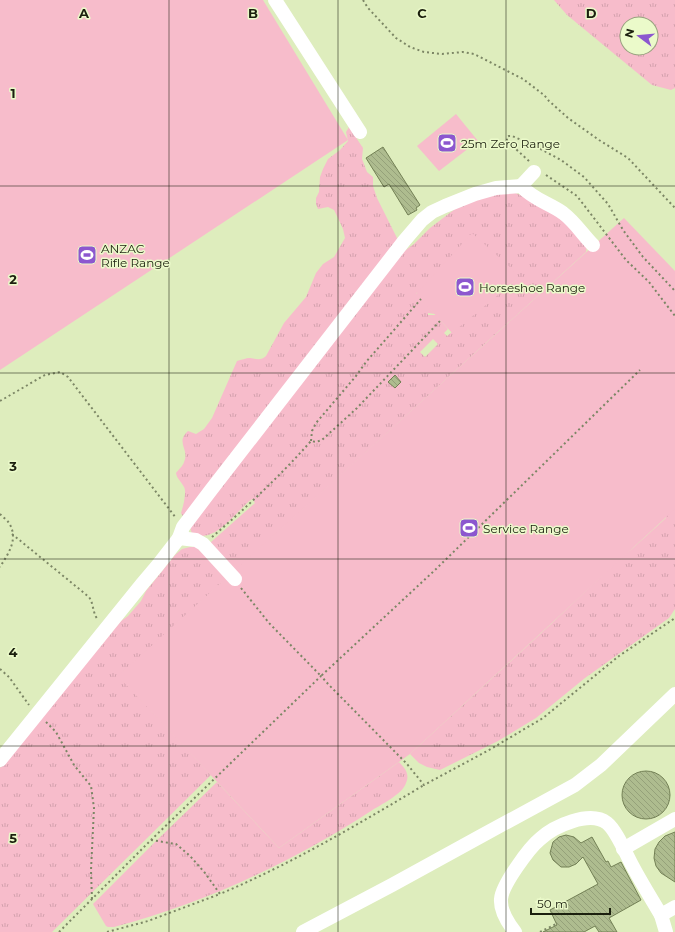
<svg xmlns="http://www.w3.org/2000/svg" width="675" height="932" font-family="Montserrat,sans-serif">
<style>
.grass{fill:url(#grass-tufts);fill-rule:evenodd}
.pitch{fill:#f7bccb}
.building{fill:url(#building-back-hatch);stroke:#738055}
.lines{fill:none;stroke-linecap:round;stroke-linejoin:round}
.path{stroke:#7c8665;stroke-width:2;stroke-dasharray:2 3;stroke-linecap:butt}
.minor{stroke:#fff;stroke-width:14}
.grid{fill:none;stroke:#1b1f0e;stroke-width:1;stroke-opacity:0.55}
.labels{text-anchor:middle;dominant-baseline:central;stroke-width:3;stroke-linejoin:round;paint-order:stroke}
.poi-label{font-size:12px;fill:#1b1f0e;stroke:#ebfaca;text-anchor:start}
.grid-label{font-size:13px;text-anchor:middle;font-weight:bold;fill:#1b1f0e;stroke:#ebfaca;stroke-width:3;stroke-linejoin:round;paint-order:stroke}
</style>
<defs>
<pattern id="grass-tufts" width="24" height="20" patternUnits="userSpaceOnUse"><rect width="24" height="20" fill="#f7bccb"/><path d="M3 7l-1-3M5 7V3M7 7l1-3M15 17l-1-3M17 17v-4M19 17l1-3" fill="none" stroke="#d3a1ad"/></pattern>
<pattern id="building-back-hatch" width="6" height="6" patternUnits="userSpaceOnUse"><rect width="6" height="6" fill="#aebc8f"/><path d="M-1 5l2 2M0 0l6 6M5-1l2 2" fill="none" stroke="#95a17a"/></pattern>
</defs>
<rect width="100%" height="100%" fill="#deedbd"/>
<!-- grass -->
<g class="grass">
<path d="M554,0H675V88L671,90L652,85L567,15ZM627,24H651V48H627Z"/>
<path d="M349,127L363,148L362,159L367,172L373,177V186L377,198L398,240L184,518L181,513C183,507 187,492 184,487C181,481 177,479 176,473C179,469 183,466 184,462C190,449 175,443 188,431L196,434L204,429L212,418L237,361C241,360 246,358 250,358C256,359 261,361 266,356L284,323L306,297L316,273L323,264L334,257L345,238L343,229L337,216L334,210L328,207L318,209L316,204V198L319,192L320,177L323,169L328,159L340,150L348,141L346,132Z"/>
<path d="M513,192L523,196L564,217L587,245L586,252L234,572L211,544V542L255,503L252,499C235,512 216,544 192,534L190,527L399,255L414,244L430,228L459,206L481,196ZM516,280L447,336L444,333L448,329L436,315H428V313L435,314L416,293ZM433,339L438,344L425,357L420,352Z"/>
<path d="M675,505V609L669,618L585,678L536,718L498,741L440,770L427,767L419,763L410,754L550,625L623,556L633,548L666,518V515Z"/>
<path d="M190,547H196L228,577L119,676L211,775L52,932H0V768L121,621L128,616L141,601L146,591L175,555L182,549Z"/>
<path d="M399,762C405,768 410,774 406,783C403,794 380,805 371,811C292,862 205,903 114,927H108L106,926L93,904L155,842L217,782L279,848Z"/>
</g>
<!-- pitch -->
<g class="pitch">
<path d="M0,0H263L348,140L0,370Z"/>
<path d="M456,114L478,141L439,171L417,146Z"/>
<path d="M624,218L675,271V509L410,754L279,848L118,676Z"/>
<path d="M472,233L513,270L516,280L452,333L416,294Z"/>
</g>
<!-- building -->
<g class="building">
<path d="M383,147L420,205L416,208L417,210L408,215L389,184L384,187L366,158Z"/>
<path d="M395,375L401,382L395,388L388,382Z"/>
<circle cx="646" cy="795" r="24"/>
<path d="M675,832V882L661,873L656,866L654,858L655,849L659,842L665,836Z"/>
<path d="M566,835L574,837L581,843L592,837L606,862L608,861L611,867L621,862L641,900L609,918L617,932H599L595,926L584,932H543L557,925L550,910L598,884L583,857L576,864L569,867H561L553,860L550,853L553,842L559,837Z"/>
</g>
<g class="lines">
<!-- path -->
<g class="path">
<path d="M363,0L368,8L396,38L410,47L424,52L442,54L463,52L474,54L523,79L544,95L549,101L568,118L599,140L628,158L675,208"/>
<path d="M529,161L507,141V137L509,136H512L533,145L561,160L584,177L608,204L623,230L643,257L675,291"/>
<path d="M546,175L577,196L626,260L649,282L675,316"/>
<path d="M0,401L45,375L60,372L68,377L176,518"/>
<path d="M311,441L312,431L316,423L356,376L366,362L421,299"/>
<path d="M0,514C3,517 7,520 9,523C19,539 8,554 0,567"/>
<path d="M12,534L89,597C94,604 92,612 98,620"/>
<path d="M212,537C247,507 280,476 311,441L316,442L322,440L357,408L441,320"/>
<path d="M241,588L269,623L321,676L435,570L640,370"/>
<path d="M0,669L9,677L29,705"/>
<path d="M46,722L56,732L74,765L91,786L94,808L91,870L92,900"/>
<path d="M151,840L176,844L190,856L205,873L220,894C291,864 357,825 424,785"/>
<path d="M59,932L151,840L321,676L329,685L407,764L424,785L489,750L543,718L619,656L675,618"/>
<path d="M107,932L148,921L220,894"/>
<path d="M540,932L556,924"/>
</g>
<!-- minor -->
<g class="minor">
<path d="M275,0L360,132"/>
<path d="M521,186L534,172"/>
<path d="M179,538L196,540L203,544L235,579"/>
<path d="M0,760L142,584L158,565L179,538L183,527L211,490L404,241L422,220L432,212L445,206L475,194L496,188L521,186C534,200 549,203 563,213C575,222 583,235 593,245"/>
<path d="M623,849L675,819"/>
<path d="M661,915L666,932"/>
<path d="M303,932L392,885L483,835L575,785L601,765L675,694"/>
<path d="M515,932C508,923 500,911 501,899C502,885 529,848 540,839C554,826 590,810 607,823C616,830 626,854 632,865C641,882 651,898 661,915L675,907"/>
</g>
</g>
<!-- grid -->
<path class="grid" d="M169,0V932M338,0V932M506,0V932M0,186H675M0,373H675M0,559H675M0,746H675"/>
<!-- icons -->
<defs>
<g id="stadium-square" transform="scale(1)"><rect x="-9" y="-9" width="18" height="18" rx="4" fill="#8c57cf" stroke="#ebfaca"/><path d="M0-5a6.5 5 0 1 0 0 10a6.5 5 0 1 0 0-10ZM-3.5-1.8h7v3.6h-7Z" fill="#fff"/></g>
</defs>
<g fill-rule="evenodd">
<use href="#stadium-square" x="447" y="143"/>
<use href="#stadium-square" x="87" y="255"/>
<use href="#stadium-square" x="465" y="287"/>
<use href="#stadium-square" x="469" y="528"/>
</g>
<g class="labels">
<!-- poi labels -->
<g class="poi-label">
<text x="461" y="143">25m Zero Range</text>
<text x="101" y="248">ANZAC<tspan x="101" dy="14">Rifle Range</tspan></text>
<text x="479" y="287">Horseshoe Range</text>
<text x="483" y="528">Service Range</text>
</g>
</g>
<g class="grid-label">
<text x="84" y="18">A</text>
<text x="253" y="18">B</text>
<text x="422" y="18">C</text>
<text x="591" y="18">D</text>
<text x="13" y="98">1</text>
<text x="13" y="284">2</text>
<text x="13" y="471">3</text>
<text x="13" y="657">4</text>
<text x="13" y="843">5</text>
</g>
<!-- north arrow -->
<g transform="translate(639 36) rotate(286)"><circle r="19" fill="#ebfaca" stroke="#98a27f"/>
<path d="M0-3L7 15L0 10L-7 15Z" fill="#8c57cf"/>
<text y="-6" font-size="11" font-weight="bold" text-anchor="middle" fill="#1b1f0e">N</text>
</g>
<!-- scale -->
<path d="M531 908v6h79v-6" fill="none" stroke="#1b1f0e" stroke-width="2"/>
<text x="537" y="908" font-size="12" fill="#1b1f0e" stroke="#ebfaca" stroke-width="3" paint-order="stroke">50 m</text>
</svg>
